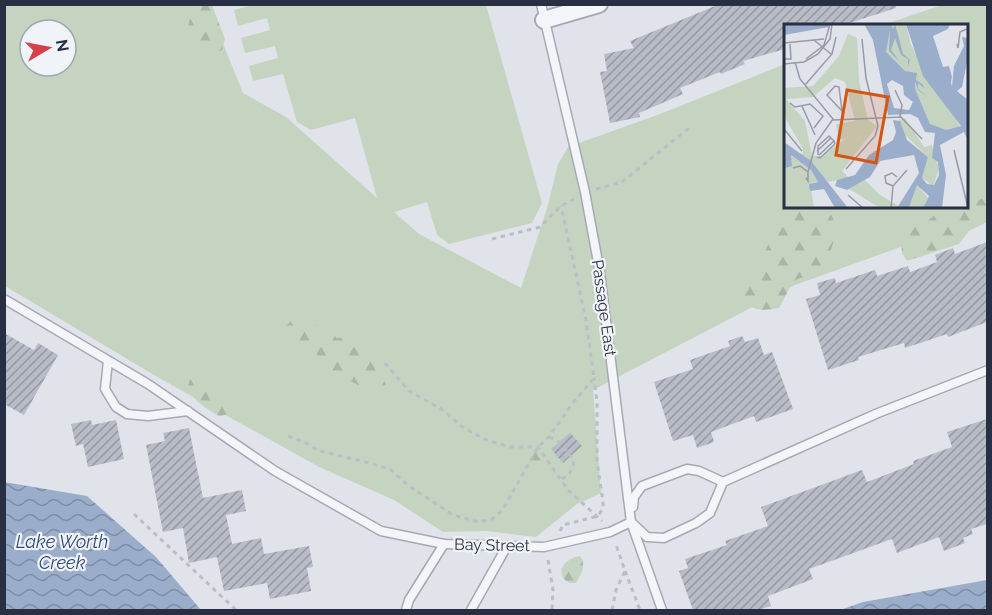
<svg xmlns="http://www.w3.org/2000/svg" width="992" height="615" font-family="Raleway,sans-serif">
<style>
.green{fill:#c4d4c1;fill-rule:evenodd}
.forest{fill:url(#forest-firs)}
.water{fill:url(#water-waves)}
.building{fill:url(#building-hatch)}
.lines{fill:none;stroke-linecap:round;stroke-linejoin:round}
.service-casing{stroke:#a6a9b4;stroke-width:11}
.minor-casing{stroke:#a6a9b4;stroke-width:20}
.path{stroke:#bbbec5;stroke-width:3;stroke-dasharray:4.5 4.5;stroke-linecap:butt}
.service{stroke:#f4f5f8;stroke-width:8}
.minor{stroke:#f4f5f8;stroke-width:16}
.labels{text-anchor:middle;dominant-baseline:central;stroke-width:4.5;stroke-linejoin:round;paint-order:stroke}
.street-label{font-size:16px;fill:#282f42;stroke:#f0f3f7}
.water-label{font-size:18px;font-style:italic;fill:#304a78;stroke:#f0f3f7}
.inset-road{fill:none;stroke:#979ba7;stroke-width:1.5}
.view{fill:#d55511;fill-opacity:0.15;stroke:#d55511;stroke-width:3}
.inset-edge{fill:none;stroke:#282f42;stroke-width:3}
</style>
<defs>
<pattern id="forest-firs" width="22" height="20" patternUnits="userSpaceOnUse" patternTransform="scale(1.5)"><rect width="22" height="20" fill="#c4d4c1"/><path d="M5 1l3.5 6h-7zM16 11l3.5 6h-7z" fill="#a8b6a7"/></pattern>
<pattern id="water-waves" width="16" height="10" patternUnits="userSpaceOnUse" patternTransform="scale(1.5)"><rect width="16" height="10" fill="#9aaecb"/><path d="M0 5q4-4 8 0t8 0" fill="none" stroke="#7e8ea6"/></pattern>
<pattern id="building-hatch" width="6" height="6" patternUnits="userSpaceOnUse" patternTransform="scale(1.5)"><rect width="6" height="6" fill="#b8bcc7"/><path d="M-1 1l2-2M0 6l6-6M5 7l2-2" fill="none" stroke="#9699a3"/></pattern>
</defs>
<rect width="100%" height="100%" fill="#e1e3ea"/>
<!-- green -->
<path class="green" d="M256,4L486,5L542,203L532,223L449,244L437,235L427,202L394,212L419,234L521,288L548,205L558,164L568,147L660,114L785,64V207H966V26L883,25L942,5H987V216L795,285L593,390L601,493L577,504L536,537L486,531L443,532L394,500L319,467L159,378L5,286V5H197L213,19L243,93L286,117L377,198L355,118L311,130L297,122L283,74L253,81L249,66L278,58L275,46L245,53L241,38L270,30L267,18L238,26L234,10ZM30,30H66V66H30Z"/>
<!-- forest -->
<g class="forest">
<path d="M194,4L212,5L225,39L222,50L212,54L199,52C183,34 188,26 194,4Z"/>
<path d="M987,196V222L969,231L959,244L907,261L902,253L901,242L913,227L924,224L944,207H966Z"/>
<path d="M791,207H825C844,224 833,254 818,270C811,277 798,276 793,283C787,291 784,300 779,308C753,313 744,308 742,281L757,268L778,224Z"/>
<path d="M291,321C310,321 323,326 337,338C357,336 367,339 380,354L381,361L377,365V373L381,374L386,384L381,391L366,389L339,375L328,368L318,355L308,352L284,334V328Z"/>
<path d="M194,375C205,375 208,380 215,388C218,391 225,394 229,396C235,407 232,415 219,416C205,408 176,391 194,375Z"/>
<path d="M534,450L538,451L549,472C535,479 519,470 512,456L514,452Z"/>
<path d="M580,556C587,565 581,574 576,583H569C553,573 565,558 580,556Z"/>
</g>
<!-- water -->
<g class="water">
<path d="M4,482L87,496L156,557L201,610H5Z"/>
<path d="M987,580V610H840L863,602Z"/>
</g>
<!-- building -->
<g class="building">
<path d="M720,4H896V8L840,26H785V49L743,61L745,64L721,74L720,72L680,88L683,94L639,113L640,117L610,123L600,72L607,71L604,54L634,48L630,41Z"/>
<path d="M987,242V322L948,337L947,334L905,348L904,343L858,357L859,360L828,370L806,299L820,295L817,283L835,278L836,283L875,270L877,276L908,266L910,272L937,262L935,255L953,248L955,254Z"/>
<path d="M4,333L34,350L38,343L58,355L24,415L4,404Z"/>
<path d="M742,336L745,342L758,338L764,355L772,352L793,409L756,422L754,416L711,432L714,442L697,448L693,435L673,441L654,382L693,369L690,360L730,346L728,341Z"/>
<path d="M987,419V524L971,529L973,534L963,538L965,543L944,551L939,537L897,553L892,539L809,569L813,579L768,596L771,606L758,610H693L679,571L688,568L685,559L727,545L725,541L768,526L761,507L862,470L867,482L914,464L913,461L952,447L947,432Z"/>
<path d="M91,420L92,425L116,420L124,459L88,467L83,444L76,446L71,424Z"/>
<path d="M189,428L203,498L242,490L246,511L226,515L232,544L261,538L264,554L309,546L313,567L307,568L311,591L270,599L267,583L224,591L217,557L189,563L183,528L163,532L146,445L165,441L163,433Z"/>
<path d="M570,433L582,446L563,463L551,449Z"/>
</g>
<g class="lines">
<!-- service casing -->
<g class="service-casing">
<g id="service">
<path d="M541,4L585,192L600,273L631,522L662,610"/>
<path d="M4,299L148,384L275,471L381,531L444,544L544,547L610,532L631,522L647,537L664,538L696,523L710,513L723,482L878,413L988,370"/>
<path d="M108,361L105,389L116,407L127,414L148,416L188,411"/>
<path d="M633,507L634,497L642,486L687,469L699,471L723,482"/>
<path d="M406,610L409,600L444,544"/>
<path d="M471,610L507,546"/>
</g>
</g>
<!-- minor casing -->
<g class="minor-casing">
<path id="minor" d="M544,20L599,4"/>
</g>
<!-- path -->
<g class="path">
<path d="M596,189L622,182L689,128"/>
<path d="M492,239L540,227L561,206L574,199"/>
<path d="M385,363L409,391L443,410L461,426L484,439L510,447H538L568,490L602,521"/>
<path d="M288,436L306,443L319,451L362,461L390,469L409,486L453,515L479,522L492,519L502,511L538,447L549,437L572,404L594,378L586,320L561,206"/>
<path d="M549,437L559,442L574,460C573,469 570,476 561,479"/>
<path d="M134,514L236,610"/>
<path d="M560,531L563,525L598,516L603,508V502L597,461V402L594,378"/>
<path d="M548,560L553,590L552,610"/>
<path d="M625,571L640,610"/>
<path d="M612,610L616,590L625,571L615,542"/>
</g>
<!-- service -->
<use href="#service" class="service"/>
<!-- minor -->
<use href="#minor" class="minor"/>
</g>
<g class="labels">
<!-- street labels -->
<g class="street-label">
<text transform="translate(604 308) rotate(82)">Passage East</text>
<text transform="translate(492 545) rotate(1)">Bay Street</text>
</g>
<!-- water labels -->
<g class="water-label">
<text x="62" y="541">Lake Worth<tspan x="62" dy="21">Creek</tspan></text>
</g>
</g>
<!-- overview -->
<g transform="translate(784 24)">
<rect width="184" height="184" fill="#e1e3ea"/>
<path d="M81,0H122L127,21L177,104L160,107L144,100ZM64,10L73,14L75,57L84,96L93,102L58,147L65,154L44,158L18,132L19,125L0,92V64L29,62L55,32ZM51,54L61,58L71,97L52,100L55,116L63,114L37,132H28L21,97L2,75L29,73ZM121,94L140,123L148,121L155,145L149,162L138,154L144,133L120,110L115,96ZM7,131L27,146L34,158L26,159L30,184H0V141H8ZM81,156L96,171L116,183L96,184L65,165ZM133,160L144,174L139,184H124Z" fill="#c4d4c1" fill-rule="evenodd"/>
<path d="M0,0H43L45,3L0,11ZM80,0H107L109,5L111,0L119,30L126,36L124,43V35L117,31L111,14L107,26L116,38L105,27L106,6L102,28L121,47L133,49L132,56L138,60L141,65L134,59V65L144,73L134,66L131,57V65L146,100L162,106L177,102L139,52L122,0H166L164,5L149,12L159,43L165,42L168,53L167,58L168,63L170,42L180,22L178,13L184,14V33L178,63L173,67L184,76V116L180,108L156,121L162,151L158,184H139L145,172L133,161L125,183L113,184L135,149L130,131L96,137L86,153L63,166L51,162L53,156L71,151L85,131L109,116L112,108L109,96L116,97L123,116L144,133L138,154L143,160L150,161L155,151L154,138L148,134L151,109L141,108L134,94L126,90L104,91L89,16ZM108,56L119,62L120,71L129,78L125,86L110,84L103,60ZM0,118L27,137L64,184H51L40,165L26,167L25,160L34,158L27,146L7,131L8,142L1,144Z" fill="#9aaecb" fill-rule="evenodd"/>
<path class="inset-road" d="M30,16L47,30M0,19L40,15M173,20L174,24L176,8L185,4M0,35H7L6,20M22,35L40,21L46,0M11,38L16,55L49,95L32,119L24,148M0,40L20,38L34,30L46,15L48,0M21,61L48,30L52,13M111,66L118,81L116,92L138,115M6,79L11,83L26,80L39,92L30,104M18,82L31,111M58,87L55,63L51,62L43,71L58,87L59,95M49,96L117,93M0,105L18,127M170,126L184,184M33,127L47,114M34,131V122L45,112L50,117M35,131L50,117L51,120M33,133L36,134L51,120M9,144L16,142L24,148V157L22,154M62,145L91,112L94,102L82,54L78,15M109,162L102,159L101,152L108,149L113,153M64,171L79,184M107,184L109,162L123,146"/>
<path class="view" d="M63,66L104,73L92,139L52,131Z"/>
<rect width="184" height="184" class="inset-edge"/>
</g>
<!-- border -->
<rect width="992" height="615" fill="none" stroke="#282f42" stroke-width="12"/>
<!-- north arrow -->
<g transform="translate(48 48) rotate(80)"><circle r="28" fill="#f0f3f7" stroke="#a0a5af" stroke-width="1.5"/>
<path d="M0-4.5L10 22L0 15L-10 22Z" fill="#d44149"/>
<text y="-9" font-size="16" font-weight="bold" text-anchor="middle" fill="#282f42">N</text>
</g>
</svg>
